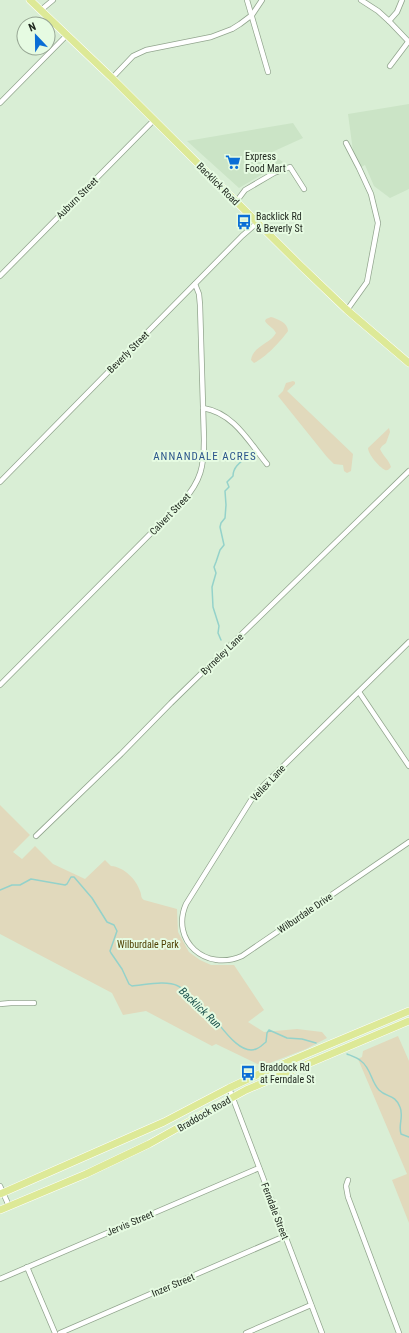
<svg xmlns="http://www.w3.org/2000/svg" width="409" height="1333" font-family="'Roboto Condensed',sans-serif">
<style>
.built{fill:#cbe4c6}
.green{fill:#e1d9bc}
.lines{fill:none;stroke-linecap:round;stroke-linejoin:round}
.stream{stroke:#94d2ca;stroke-width:1.5}
.minor-casing{stroke:#92a58e;stroke-width:6}
.primary-casing{stroke:#fff;stroke-width:8}
.minor{stroke:#fff;stroke-width:4.5}
.primary{stroke:#dde997;stroke-width:7}
.labels{text-anchor:middle;dominant-baseline:central;stroke-width:4;stroke-linejoin:round;paint-order:stroke}
.poi-label{font-size:10px;fill:#1d251c;stroke:#e6fbe2;text-anchor:start}
.street-label{font-size:10px;fill:#1d251c;stroke:#e6fbe2}
.park-label{font-size:10px;fill:#4e3f02;stroke:#e6fbe2}
.neighbourhood-label{font-size:11px;letter-spacing:1px;fill:#2b558b;stroke:#e6fbe2}
.water-label{font-size:11px;font-style:italic;fill:#194f4a;stroke:#e6fbe2}
</style>
<rect width="100%" height="100%" fill="#d9eed5"/>
<!-- built -->
<g class="built">
<path d="M409,104V189L390,198L374,186L365,165L361,167L353,151L348,114Z"/>
<path d="M293,123L303,138L270,153L283,162L239,188L187,141Z"/>
</g>
<!-- green -->
<g class="green">
<path d="M271,317C278,319 288,323 288,331C281,341 265,358 254,363L251,360C253,346 270,344 276,333C273,327 268,326 265,321L266,319Z"/>
<path d="M293,381L295,382V384L287,391L353,454L351,471L347,473L344,471L343,465L334,464L327,457L278,396L283,391L286,383Z"/>
<path d="M389,428L390,432L386,443L382,446L380,449C383,456 389,460 391,467C389,469 388,471 385,470C379,467 368,454 368,448Z"/>
<path d="M0,805L30,835L13,852L22,859L35,846L53,864L85,879L105,860L111,866C124,867 136,879 140,891C142,895 140,897 144,900L177,909L178,932L189,952L200,960L211,965H234L264,1010L248,1022L264,1032L297,1029L322,1032L327,1038L306,1049L262,1066L216,1044L212,1046L146,1011L123,1015L112,993L0,934Z"/>
<path d="M398,1036L409,1061V1223L392,1180L407,1174L358,1059L362,1057L363,1051Z"/>
</g>
<g class="lines">
<!-- stream -->
<g class="stream">
<path d="M221,640L218,633L219,626L213,607L212,587L216,573L214,567L216,562L220,550L224,545L220,527L221,523L225,518L226,505L225,491L229,487L227,482L233,476C233,465 244,460 252,453"/>
<path d="M0,890L12,885H20L31,879L65,885L67,884L71,877H74L92,898L107,922L114,925L117,931L110,951L111,953L122,969L129,984L132,986C145,985 166,980 178,986C185,989 186,997 191,1002C197,1008 206,1010 212,1016C221,1026 240,1056 256,1049C260,1048 263,1044 266,1042L267,1033L269,1030L287,1038L302,1039L316,1043"/>
<path d="M347,1054C352,1056 358,1058 361,1061C371,1068 371,1082 379,1090C387,1098 395,1094 400,1107C404,1116 398,1125 401,1134L409,1137"/>
</g>
<!-- minor casing -->
<g class="minor-casing">
<g id="minor">
<path d="M247,0L268,72"/>
<path d="M361,0L378,11L389,21L409,42"/>
<path d="M41,10L53,0"/>
<path d="M389,21L397,12L402,0"/>
<path d="M390,66L408,42"/>
<path d="M112,78L133,56L146,50L211,37L232,29L240,24L252,15L262,0"/>
<path d="M0,103L67,35"/>
<path d="M346,143L359,168L371,194L378,223L367,282L347,310"/>
<path d="M236,202L245,190L274,173L290,167L304,189"/>
<path d="M0,276L154,120"/>
<path d="M203,408C234,413 249,442 267,464"/>
<path d="M0,482L242,236L257,223"/>
<path d="M409,642L264,785L253,797L186,904C170,941 206,972 242,956L409,842"/>
<path d="M0,685L183,501C201,481 204,466 204,440L200,305L199,294L195,284"/>
<path d="M359,692L409,766"/>
<path d="M36,836L121,754L171,703L409,471"/>
<path d="M0,1004L11,1003H34"/>
<path d="M229,1088L322,1333"/>
<path d="M348,1180L346,1186L348,1197L399,1333"/>
<path d="M0,1186L9,1206"/>
<path d="M27,1267L55,1333"/>
<path d="M0,1279L259,1168"/>
<path d="M60,1333L285,1236"/>
<path d="M246,1333L311,1305"/>
</g>
</g>
<!-- primary casing -->
<g class="primary-casing">
<g id="primary">
<path d="M30,0L112,78L301,266L347,310L409,363"/>
<path d="M0,1194L164,1122L229,1088L259,1074L409,1011"/>
<path d="M0,1210L86,1174L149,1144L217,1106L246,1090L409,1021"/>
</g>
</g>
<!-- minor -->
<use href="#minor" class="minor"/>
<!-- primary -->
<use href="#primary" class="primary"/>
</g>
<!-- icons -->
<defs>
<g id="supermarket-bare" transform="scale(1.2)"><path d="M-6-5.5h2.5l.6 2H6L4.5 2H-2.5L-4.4-4H-6ZM-1.5 3.2a1.3 1.3 0 1 0 .1 0ZM3 3.2a1.3 1.3 0 1 0 .1 0Z" fill="#0a6ed6" stroke="#e6fbe2" stroke-width="2.5" paint-order="stroke"/></g>
<g id="bus-bare" transform="scale(1.2)"><path d="M-5-6H5V4H4V6H2V4H-2V6H-4V4H-5ZM-3.5-4V0h7V-4ZM-3.5 1.2v1.5H-2V1.2ZM2 1.2v1.5H3.5V1.2Z" fill="#0a6ed6" stroke="#e6fbe2" stroke-width="2.5" paint-order="stroke"/></g>
</defs>
<g fill-rule="evenodd">
<use href="#supermarket-bare" x="233" y="162"/>
<use href="#bus-bare" x="244" y="222"/>
<use href="#bus-bare" x="248" y="1073"/>
</g>
<g class="labels">
<!-- poi labels -->
<g class="poi-label">
<text x="245" y="156">Express<tspan x="245" dy="12">Food Mart</tspan></text>
<text x="256" y="216">Backlick Rd<tspan x="256" dy="12">&amp; Beverly St</tspan></text>
<text x="260" y="1067">Braddock Rd<tspan x="260" dy="12">at Ferndale St</tspan></text>
</g>
<!-- street labels -->
<g class="street-label">
<text transform="translate(218 184) rotate(45)">Backlick Road</text>
<text transform="translate(77 198) rotate(-45)">Auburn Street</text>
<text transform="translate(128 352) rotate(-45)">Beverly Street</text>
<text transform="translate(170 514) rotate(-46)">Calvert Street</text>
<text transform="translate(222 654) rotate(-44)">Byrneley Lane</text>
<text transform="translate(268 783) rotate(-47)">Vellex Lane</text>
<text transform="translate(305 913) rotate(-34)">Wilburdale Drive</text>
<text transform="translate(204 1114) rotate(-30)">Braddock Road</text>
<text transform="translate(275 1211) rotate(69)">Ferndale Street</text>
<text transform="translate(130 1223) rotate(-23)">Jervis Street</text>
<text transform="translate(173 1285) rotate(-23)">Inzer Street</text>
</g>
<!-- park labels -->
<g class="park-label">
<text x="148" y="944">Wilburdale Park</text>
</g>
<!-- neighbourhood labels -->
<g class="neighbourhood-label">
<text x="205" y="456">ANNANDALE ACRES</text>
</g>
<!-- water labels -->
<g class="water-label">
<text transform="translate(200 1008) rotate(44)">Backlick Run</text>
</g>
</g>
<!-- north arrow -->
<g transform="translate(36 36) rotate(338)"><circle r="19" fill="#e6fbe2" stroke="#96a593"/>
<path d="M0-3L7 15L0 10L-7 15Z" fill="#0a6ed6"/>
<text y="-6" font-size="11" font-weight="bold" text-anchor="middle" fill="#1d251c">N</text>
</g>
</svg>
